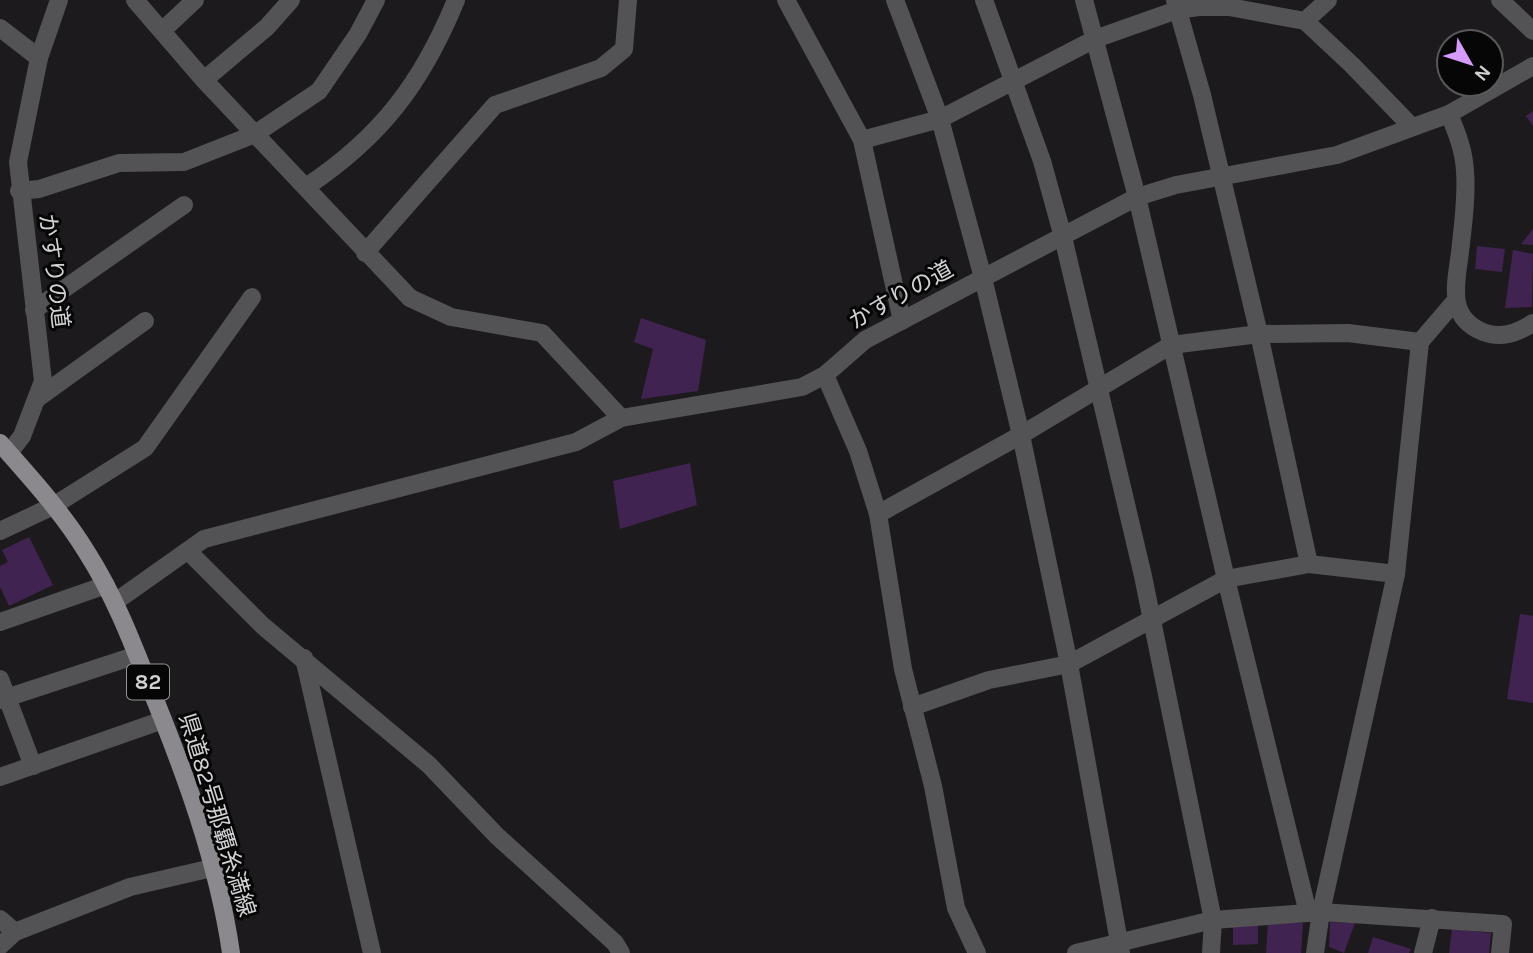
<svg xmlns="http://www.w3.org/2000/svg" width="1533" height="953" font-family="Karla,'Noto Sans JP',sans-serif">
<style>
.building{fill:#402351}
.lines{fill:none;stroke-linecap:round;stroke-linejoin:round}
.minor{stroke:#535254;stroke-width:18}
.major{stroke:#8b898d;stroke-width:18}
.labels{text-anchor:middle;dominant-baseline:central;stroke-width:6;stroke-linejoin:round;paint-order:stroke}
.shield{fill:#060607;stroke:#959496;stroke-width:2}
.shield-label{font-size:21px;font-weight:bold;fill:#d2d1d3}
.street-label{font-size:23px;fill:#d2d1d3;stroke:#060607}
</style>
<rect width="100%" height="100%" fill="#1c1a1d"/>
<!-- building -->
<g class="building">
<path d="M1533,111V126L1526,116Z"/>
<path d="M1533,229V245L1521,244Z"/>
<path d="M1477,246L1505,249L1502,272L1475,269Z"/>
<path d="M1513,250L1533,254L1532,307L1505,308Z"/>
<path d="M641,318L706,340L698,391L641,399L653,349L634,342Z"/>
<path d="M690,463L697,505L620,529L613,481Z"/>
<path d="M29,537L53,585L9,606L0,587V566L8,562L2,550Z"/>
<path d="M1520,614L1533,616V703L1507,699Z"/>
<path d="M1268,921L1303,923L1301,953H1266Z"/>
<path d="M1330,922L1355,923L1344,953L1329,947Z"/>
<path d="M1258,924V944L1233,945V925Z"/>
<path d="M1452,929L1491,933L1489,953H1449Z"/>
<path d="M1373,937L1411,949L1409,953H1368Z"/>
</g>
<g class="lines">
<!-- minor -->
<g class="minor">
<path d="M135,0L204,80L410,298L451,317L542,333L621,418"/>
<path d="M786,0L862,140L902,321"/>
<path d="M895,0L940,119L983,278L1021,435L1069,664L1121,953"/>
<path d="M984,0L1042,161L1063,237L1143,576L1213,920L1211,953"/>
<path d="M1084,0L1137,197L1226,579L1308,913"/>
<path d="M1175,0L1202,95L1259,334L1309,564"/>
<path d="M1500,0L1533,31"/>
<path d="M1305,21L1328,0"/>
<path d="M0,28L39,58"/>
<path d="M162,31L195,0"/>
<path d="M204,80L267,27L291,0"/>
<path d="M1449,114C1457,133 1464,151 1465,171C1467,196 1463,226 1460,252C1457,280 1445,317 1483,332C1501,339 1517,333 1533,323"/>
<path d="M862,140L940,119L1095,39L1177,10L1199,7H1229L1305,21L1352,65L1412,127"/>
<path d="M306,187C381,137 422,83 456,0"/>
<path d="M19,191L39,189L119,163L184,162L255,134L319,91L358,34L376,0"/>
<path d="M365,253L495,105L601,68L624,49L628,0"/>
<path d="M34,310L184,205"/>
<path d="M825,375L858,451L878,514L903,669L933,786L956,908L977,953"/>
<path d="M38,398L145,321"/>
<path d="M9,453L22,436L43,381L18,162L39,58L59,0"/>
<path d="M878,514L1021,435L1171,345L1259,334L1348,333L1420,342"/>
<path d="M0,531L53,506L145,448L252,297"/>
<path d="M188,551L263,626L429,765L497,836L615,943L621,953"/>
<path d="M115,602L204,539L576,442L621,418L802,387L825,375L865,340L1137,197L1176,185L1337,155L1449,114L1533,66"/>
<path d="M0,622L106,585"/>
<path d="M304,658L372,953"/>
<path d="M0,679L33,766"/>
<path d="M0,700L137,655"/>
<path d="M912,707L989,680L1069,664L1226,579L1309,564L1396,574"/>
<path d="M0,777L163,720"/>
<path d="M0,919L15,932"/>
<path d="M0,946L15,932L130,887L212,868"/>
<path d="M1076,953L1213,920L1321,912L1503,924L1500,953"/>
<path d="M1315,953L1321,912L1396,574L1420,342L1456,300"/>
<path d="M1423,953L1432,918"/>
</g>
<!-- major -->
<path class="major" d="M0,443C30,477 62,512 86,551C113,593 131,639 149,685C184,770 218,862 231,953"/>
</g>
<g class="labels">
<!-- shield labels -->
<rect class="shield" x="127" y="664.5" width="42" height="35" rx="5"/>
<g class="shield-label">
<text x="148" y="682">82</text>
</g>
<!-- street labels -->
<g class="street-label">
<text transform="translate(54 271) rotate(83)">かすりの道</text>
<text transform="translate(901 295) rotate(-29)">かすりの道</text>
<text transform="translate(217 815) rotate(73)">県道82号那覇糸満線</text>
</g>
</g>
<!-- north arrow -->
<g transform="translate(1470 63) rotate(129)"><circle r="33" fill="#060607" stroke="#585759" stroke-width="2"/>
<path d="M0-5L12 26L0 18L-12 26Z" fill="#d59bfa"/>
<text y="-10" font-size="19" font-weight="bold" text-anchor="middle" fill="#d2d1d3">N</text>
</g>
</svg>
